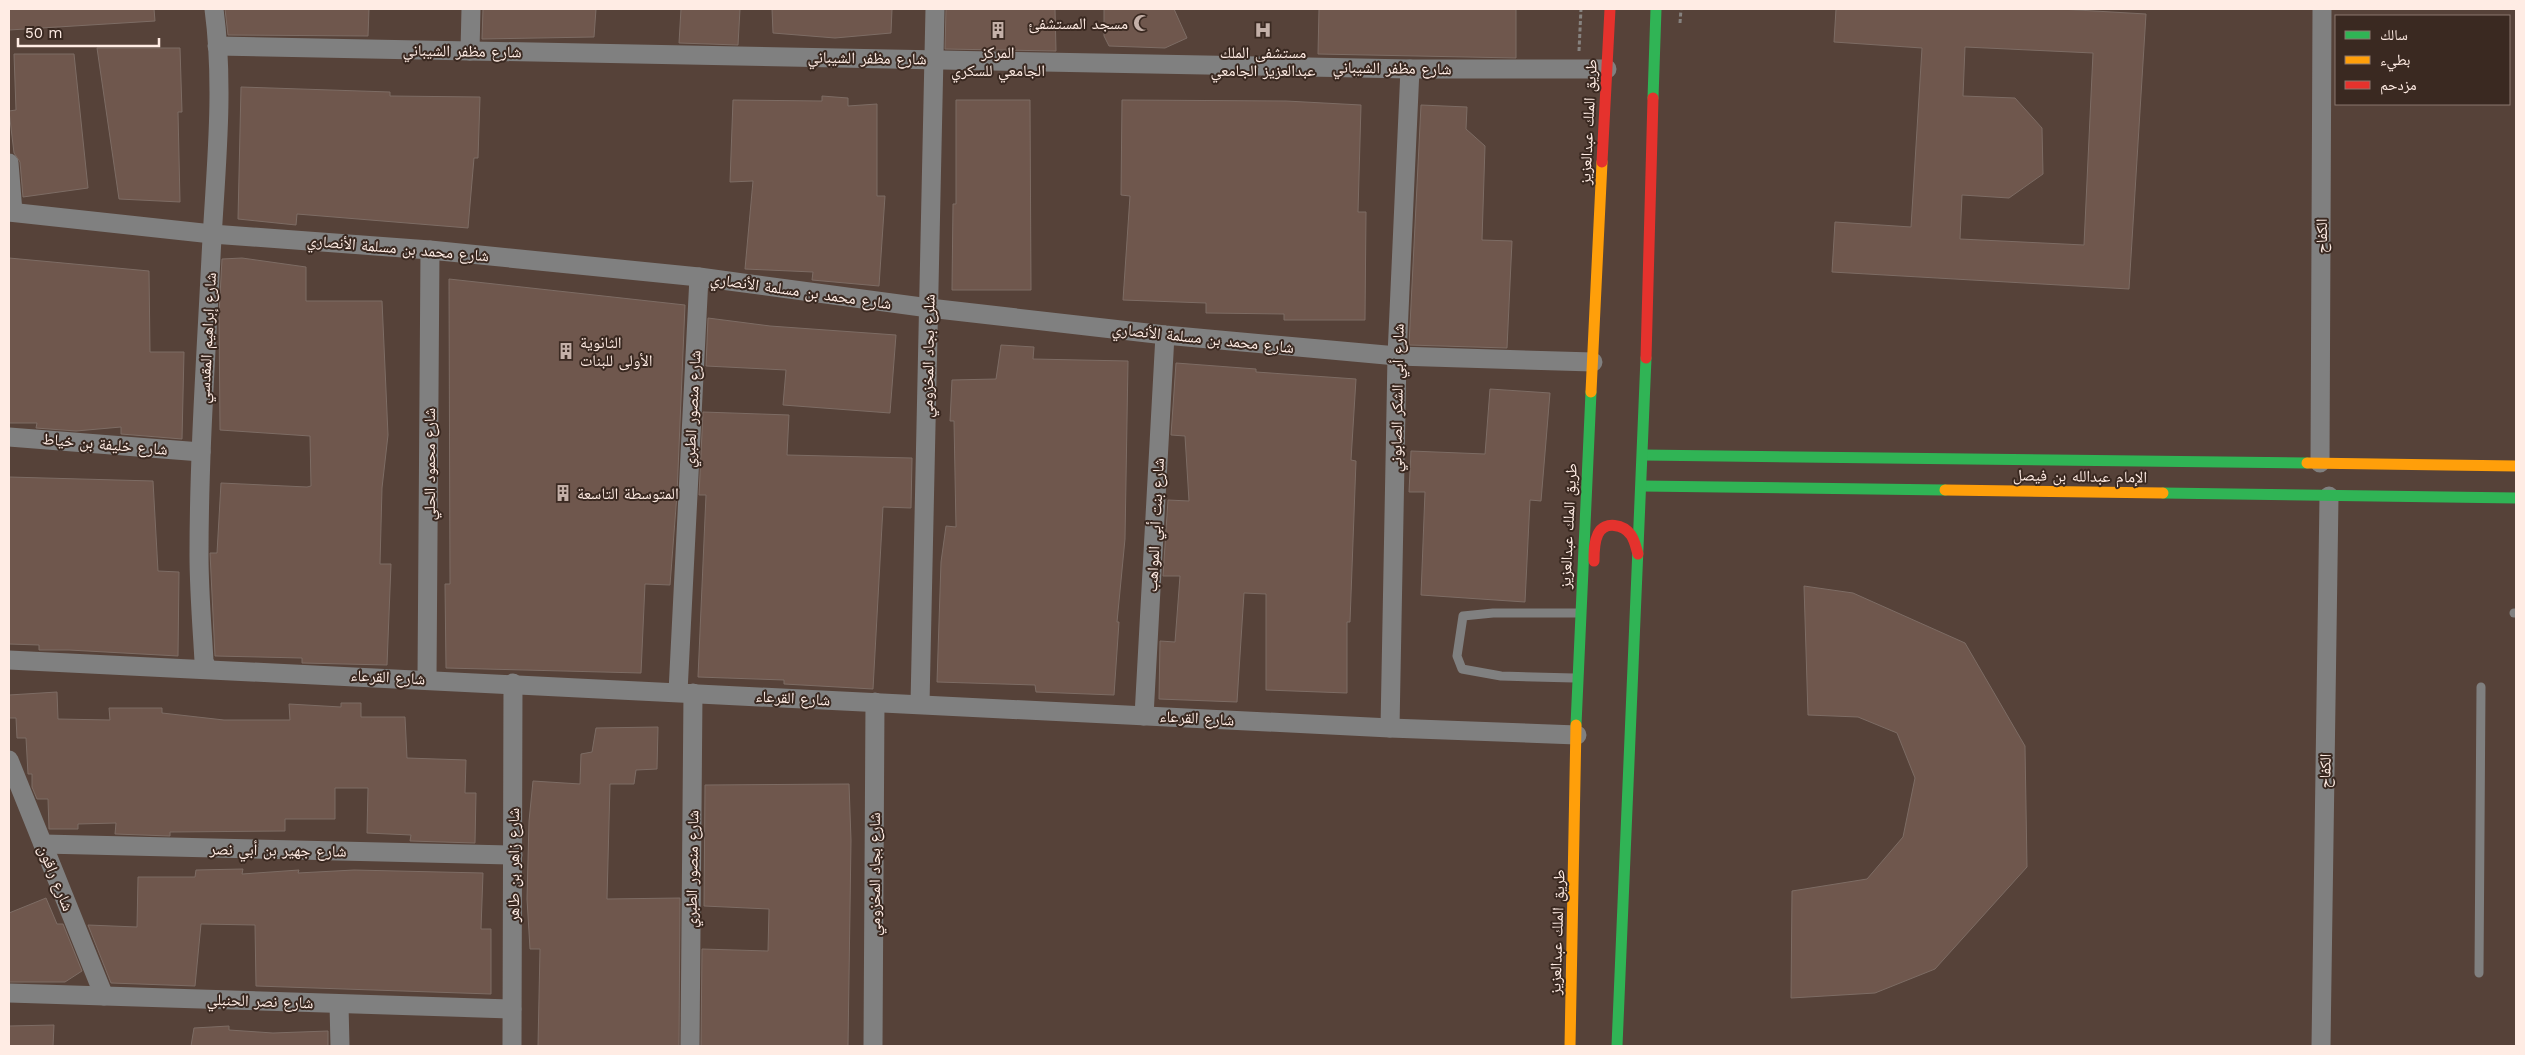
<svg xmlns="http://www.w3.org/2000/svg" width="2525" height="1055" font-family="'Work Sans','Noto Naskh Arabic',sans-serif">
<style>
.building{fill:#6f574d;stroke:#7d6c64;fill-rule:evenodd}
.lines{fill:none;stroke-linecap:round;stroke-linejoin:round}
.path{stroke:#86827f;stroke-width:3;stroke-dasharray:4 2.5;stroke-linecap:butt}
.lane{stroke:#808080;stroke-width:9}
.street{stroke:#808080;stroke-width:19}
.fast{stroke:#30b455;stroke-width:11}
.slow{stroke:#ff9f0a;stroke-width:11}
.jam{stroke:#e5322d;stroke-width:11}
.labels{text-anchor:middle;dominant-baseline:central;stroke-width:4;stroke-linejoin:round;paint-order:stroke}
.poi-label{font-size:16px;fill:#ffece4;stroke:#3a2921}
.street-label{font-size:16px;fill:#ffece4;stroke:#3a2921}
</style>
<rect width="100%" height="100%" fill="#564239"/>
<!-- building -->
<g class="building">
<path d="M9,9H154L155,21L9,30Z"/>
<path d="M225,9H369L368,36L228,35Z"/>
<path d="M483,9H596L594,37L482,39Z"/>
<path d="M681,9H740L738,45L679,43Z"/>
<path d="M772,9H892L891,33L835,38L773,33Z"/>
<path d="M946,9H1055L1056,51L945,49Z"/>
<path d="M1104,9H1174L1187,38L1165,48L1109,46L1104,36Z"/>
<path d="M1319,9H1516V58L1318,54Z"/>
<path d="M1836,9H2060L2146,14L2129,289L1832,272L1835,222L1911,227L1922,48L1834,42ZM1965,47L2093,53L2084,245L1960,239L1962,195L2009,198L2043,174L2042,128L2015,98L1963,96Z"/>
<path d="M97,48H180L182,112H178L180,202L119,199Z"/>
<path d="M14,54H74L88,188L23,197L20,162L14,153L9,111L16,110Z"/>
<path d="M241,87L390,92V96L480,97L478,158H474L468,228L297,214L296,225L238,219Z"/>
<path d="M822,96L848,98V106L877,104V196H885L879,286L812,280L813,272L745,269L753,181L730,182L733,100L822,101Z"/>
<path d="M956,100H1030L1031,290H952L953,204H956Z"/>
<path d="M1122,100L1286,101L1361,105L1358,212H1366L1365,320H1284V314L1206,313V303L1123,300L1130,196L1121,195Z"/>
<path d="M1421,105L1467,107L1466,129L1485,146L1482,240L1512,241L1507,348L1409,345Z"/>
<path d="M9,258L149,271L150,352H184L182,439L121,434V427L76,431L36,428L37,423H9Z"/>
<path d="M242,258L306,267V301H382L388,435L382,488L380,564H391L387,665L302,663V658L215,656L210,553H217L221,483L307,487L311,486L310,436L220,430L219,314L222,259Z"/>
<path d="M449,279L685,305L677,494L670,585L645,584L641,673L446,668L445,584H450Z"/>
<path d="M708,318L770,326L896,335L890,413L783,405L786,370L706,366Z"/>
<path d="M1001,345L1034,347L1033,359L1128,361L1125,539L1117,622H1119L1114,695L1036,692L1035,685L937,682L941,562L946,526L956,527L954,421H950L952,380L996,379Z"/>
<path d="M1176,363L1256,369V372L1356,379L1351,460L1356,461L1350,622H1347V693L1266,690V594L1244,593L1237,702L1159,699L1160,641L1175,642L1180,576H1163L1168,500L1189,501L1185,436L1171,435Z"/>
<path d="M1490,389L1550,393L1541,501L1530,500L1525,602L1421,595L1425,492H1409L1411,451L1485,454Z"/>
<path d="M703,412L789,415L787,455L912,458L911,508L883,507L873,689L784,684V680L698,677L706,495H699Z"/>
<path d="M9,477L153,481L158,571L179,572L178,656L69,650H39V645L9,644Z"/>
<path d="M1804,586L1853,593L1965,643L2025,746L2027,867L1935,969L1875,993L1791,998L1792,891L1867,879L1903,837L1915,778L1897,733L1858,717L1808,715Z"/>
<path d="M57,692L58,719L110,720L109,708H162V713L224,720H290L289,704L341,707V703H361V717H405L407,758L466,760L465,793H476L475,843L410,841L411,835L367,833L368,788H335V819H285V831L170,832V836L115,834L116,823L78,824V829H49L48,799H37L32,787V774H28L26,738H17L16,718H9V695Z"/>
<path d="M658,727L657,769L636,770L634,784H610L607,899L680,898L679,1046H538L540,949H530L527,899L529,821L533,781L580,784L581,754L592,752L596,728Z"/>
<path d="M849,784L851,840L848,1046H701L702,949L768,951L769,909L704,906L705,785Z"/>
<path d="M243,869L242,874L299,870L298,873L354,870L483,873L481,929H491V994L256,986L255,925L201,924L195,986L111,983L88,925L137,927L138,877H195L196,870Z"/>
<path d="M46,898L57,924H63L82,971L65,982H9V913Z"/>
<path d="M54,1025L53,1046H9V1026Z"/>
<path d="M229,1026V1030L273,1033L328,1031V1046H191L194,1028Z"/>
</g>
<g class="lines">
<!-- path -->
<g class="path">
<path d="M1680,23L1681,9"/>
<path d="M1579,51L1581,9"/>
</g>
<!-- lane -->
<g class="lane">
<path d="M2514,613H2516"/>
<path d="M1574,678L1501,676L1462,669L1457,656L1463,616L1493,613H1577"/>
<path d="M2479,973L2481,687"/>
</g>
<!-- street -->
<g class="street">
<path d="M217,46L1410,69H1607"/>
<path d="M470,51L471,9"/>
<path d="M9,163L13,212"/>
<path d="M9,212L212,234L430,250L699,277L929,308L1165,335L1397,356L1593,362"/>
<path d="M9,437L201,452"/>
<path d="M2320,463L2322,9"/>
<path d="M9,660L1390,728L1577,735"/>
<path d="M207,668L204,661C202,626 199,590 199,555C199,456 206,356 211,257C215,175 225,91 214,9"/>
<path d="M427,679L430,250"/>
<path d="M678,692L699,277"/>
<path d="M920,704L935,9"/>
<path d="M1144,716L1165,335"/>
<path d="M1390,728L1397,356L1410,69"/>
<path d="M9,760L104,996"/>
<path d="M43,844L513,855"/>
<path d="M9,993L512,1009"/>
<path d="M339,1004L340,1046"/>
<path d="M512,1046L513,683"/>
<path d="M690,1046L693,693"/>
<path d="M873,1046L875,702"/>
<path d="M2321,1046L2329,496"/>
</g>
<!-- fast -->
<g class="fast">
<path d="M1653,98L1656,9"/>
<path d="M1643,455L2307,463"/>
<path d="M1642,486L1945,490"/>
<path d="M2163,493L2516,498"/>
<path d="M1576,725L1591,392"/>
<path d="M1617,1046L1646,358"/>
</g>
<!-- slow -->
<g class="slow">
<path d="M1591,392L1602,162"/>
<path d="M2307,463L2516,466"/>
<path d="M1945,490L2163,493"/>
<path d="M1570,1046L1576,725"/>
</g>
<!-- jam -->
<g class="jam">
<path d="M1602,162L1610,9"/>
<path d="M1646,358L1653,98"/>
<path d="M1594,561C1594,552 1594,542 1598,534C1605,520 1624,525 1631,535C1635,541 1636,548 1638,554"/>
</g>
</g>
<!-- icons -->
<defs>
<g id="mosque-bare" transform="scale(1.35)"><path d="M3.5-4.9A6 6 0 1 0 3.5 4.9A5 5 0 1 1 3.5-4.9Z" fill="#c4b0a8" stroke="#3a2921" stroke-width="2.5" paint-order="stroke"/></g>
<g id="building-bare" transform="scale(1.35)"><path d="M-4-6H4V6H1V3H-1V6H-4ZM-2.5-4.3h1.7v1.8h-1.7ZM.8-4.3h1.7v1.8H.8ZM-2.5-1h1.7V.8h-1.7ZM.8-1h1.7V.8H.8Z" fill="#c4b0a8" stroke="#3a2921" stroke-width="2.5" paint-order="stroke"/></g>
<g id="hospital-bare" transform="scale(1.35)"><path d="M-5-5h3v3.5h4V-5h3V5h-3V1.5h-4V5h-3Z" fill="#c4b0a8" stroke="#3a2921" stroke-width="2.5" paint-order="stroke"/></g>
</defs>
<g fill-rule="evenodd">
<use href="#mosque-bare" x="1142" y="23"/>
<use href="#building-bare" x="998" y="30"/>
<use href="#hospital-bare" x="1263" y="30"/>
<use href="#building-bare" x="566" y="351"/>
<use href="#building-bare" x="563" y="493"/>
</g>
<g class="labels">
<!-- poi labels -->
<g class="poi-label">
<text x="1128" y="23" text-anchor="end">مسجد المستشفئ</text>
<text x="998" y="52">المركز<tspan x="998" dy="18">الجامعي للسكري</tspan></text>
<text x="1263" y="52">مستشفى الملك<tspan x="1263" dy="18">عبدالعزيز الجامعي</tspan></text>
<text x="580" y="342" text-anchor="start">الثانوية<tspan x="580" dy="18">الأولى للبنات</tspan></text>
<text x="577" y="493" text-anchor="start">المتوسطة التاسعة</text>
</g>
<!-- street labels -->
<g class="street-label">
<text transform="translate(462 51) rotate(1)">شارع مظفر الشيباني</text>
<text transform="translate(867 58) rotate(1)">شارع مظفر الشيباني</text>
<text transform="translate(1392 68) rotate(1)">شارع مظفر الشيباني</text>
<text transform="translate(1588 122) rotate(-87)">طريق الملك عبدالعزيز</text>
<text transform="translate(2321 236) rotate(-90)">الكفاح</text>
<text transform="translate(398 248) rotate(5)">شارع محمد بن مسلمة الأنصاري</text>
<text transform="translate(801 291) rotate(8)">شارع محمد بن مسلمة الأنصاري</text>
<text transform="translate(207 338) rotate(-87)">شارع إبراهيم المقدسي</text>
<text transform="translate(1203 338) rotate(6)">شارع محمد بن مسلمة الأنصاري</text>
<text transform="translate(928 356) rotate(-89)">شلرع بجاد المخزومي</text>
<text transform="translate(1397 398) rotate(-89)">شارع أبي الشكر الصابوني</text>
<text transform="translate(692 409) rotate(-87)">شارع منصور الطبري</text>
<text transform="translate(105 444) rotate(5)">شارع خليفة بن خياط</text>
<text transform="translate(429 464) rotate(-90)">شارع محمود الحلي</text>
<text transform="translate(2080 476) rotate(1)">الإمام عبدالله بن فيصل</text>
<text transform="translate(1155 525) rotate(-87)">شارع بنت أبي المواهب</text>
<text transform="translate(1568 526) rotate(-87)">طريق الملك عبدالعزيز</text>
<text transform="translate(388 677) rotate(3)">شارع القرعاء</text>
<text transform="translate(793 698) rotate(3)">شارع القرعاء</text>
<text transform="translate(1197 718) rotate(3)">شارع القرعاء</text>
<text transform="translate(2325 771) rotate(-89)">الكفاح</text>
<text transform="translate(278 850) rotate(1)">شارع جهير بن أبي نصر</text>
<text transform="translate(513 865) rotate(-90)">شارع زاهر بن طاهر</text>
<text transform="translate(692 869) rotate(-89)">شارع منصور الطبري</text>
<text transform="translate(874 874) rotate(-90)">شارع بجاد المخزومي</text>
<text transform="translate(56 878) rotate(68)">شارع راقون</text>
<text transform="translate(1557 932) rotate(-88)">طريق الملك عبدالعزيز</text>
<text transform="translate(260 1001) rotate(2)">شارع نصر الحنبلي</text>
</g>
</g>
<!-- border -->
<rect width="2525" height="1055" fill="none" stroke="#ffece4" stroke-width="20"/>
<!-- legend -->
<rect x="2335" y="15" width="175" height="90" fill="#3a2921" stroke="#89776f"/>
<rect x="2345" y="31" width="25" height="8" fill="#30b455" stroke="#89776f"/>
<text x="2380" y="40" font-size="15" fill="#ffece4">سالك</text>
<rect x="2345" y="56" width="25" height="8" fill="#ff9f0a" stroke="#89776f"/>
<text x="2380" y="65" font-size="15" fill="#ffece4">بطيء</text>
<rect x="2345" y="81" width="25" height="8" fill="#e5322d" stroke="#89776f"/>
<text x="2380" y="90" font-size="15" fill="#ffece4">مزدحم</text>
<!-- scale -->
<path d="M18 38v8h141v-8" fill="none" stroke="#ffece4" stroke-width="2.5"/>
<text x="25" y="38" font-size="15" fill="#ffece4" stroke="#3a2921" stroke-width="4" paint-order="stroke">50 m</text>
</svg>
